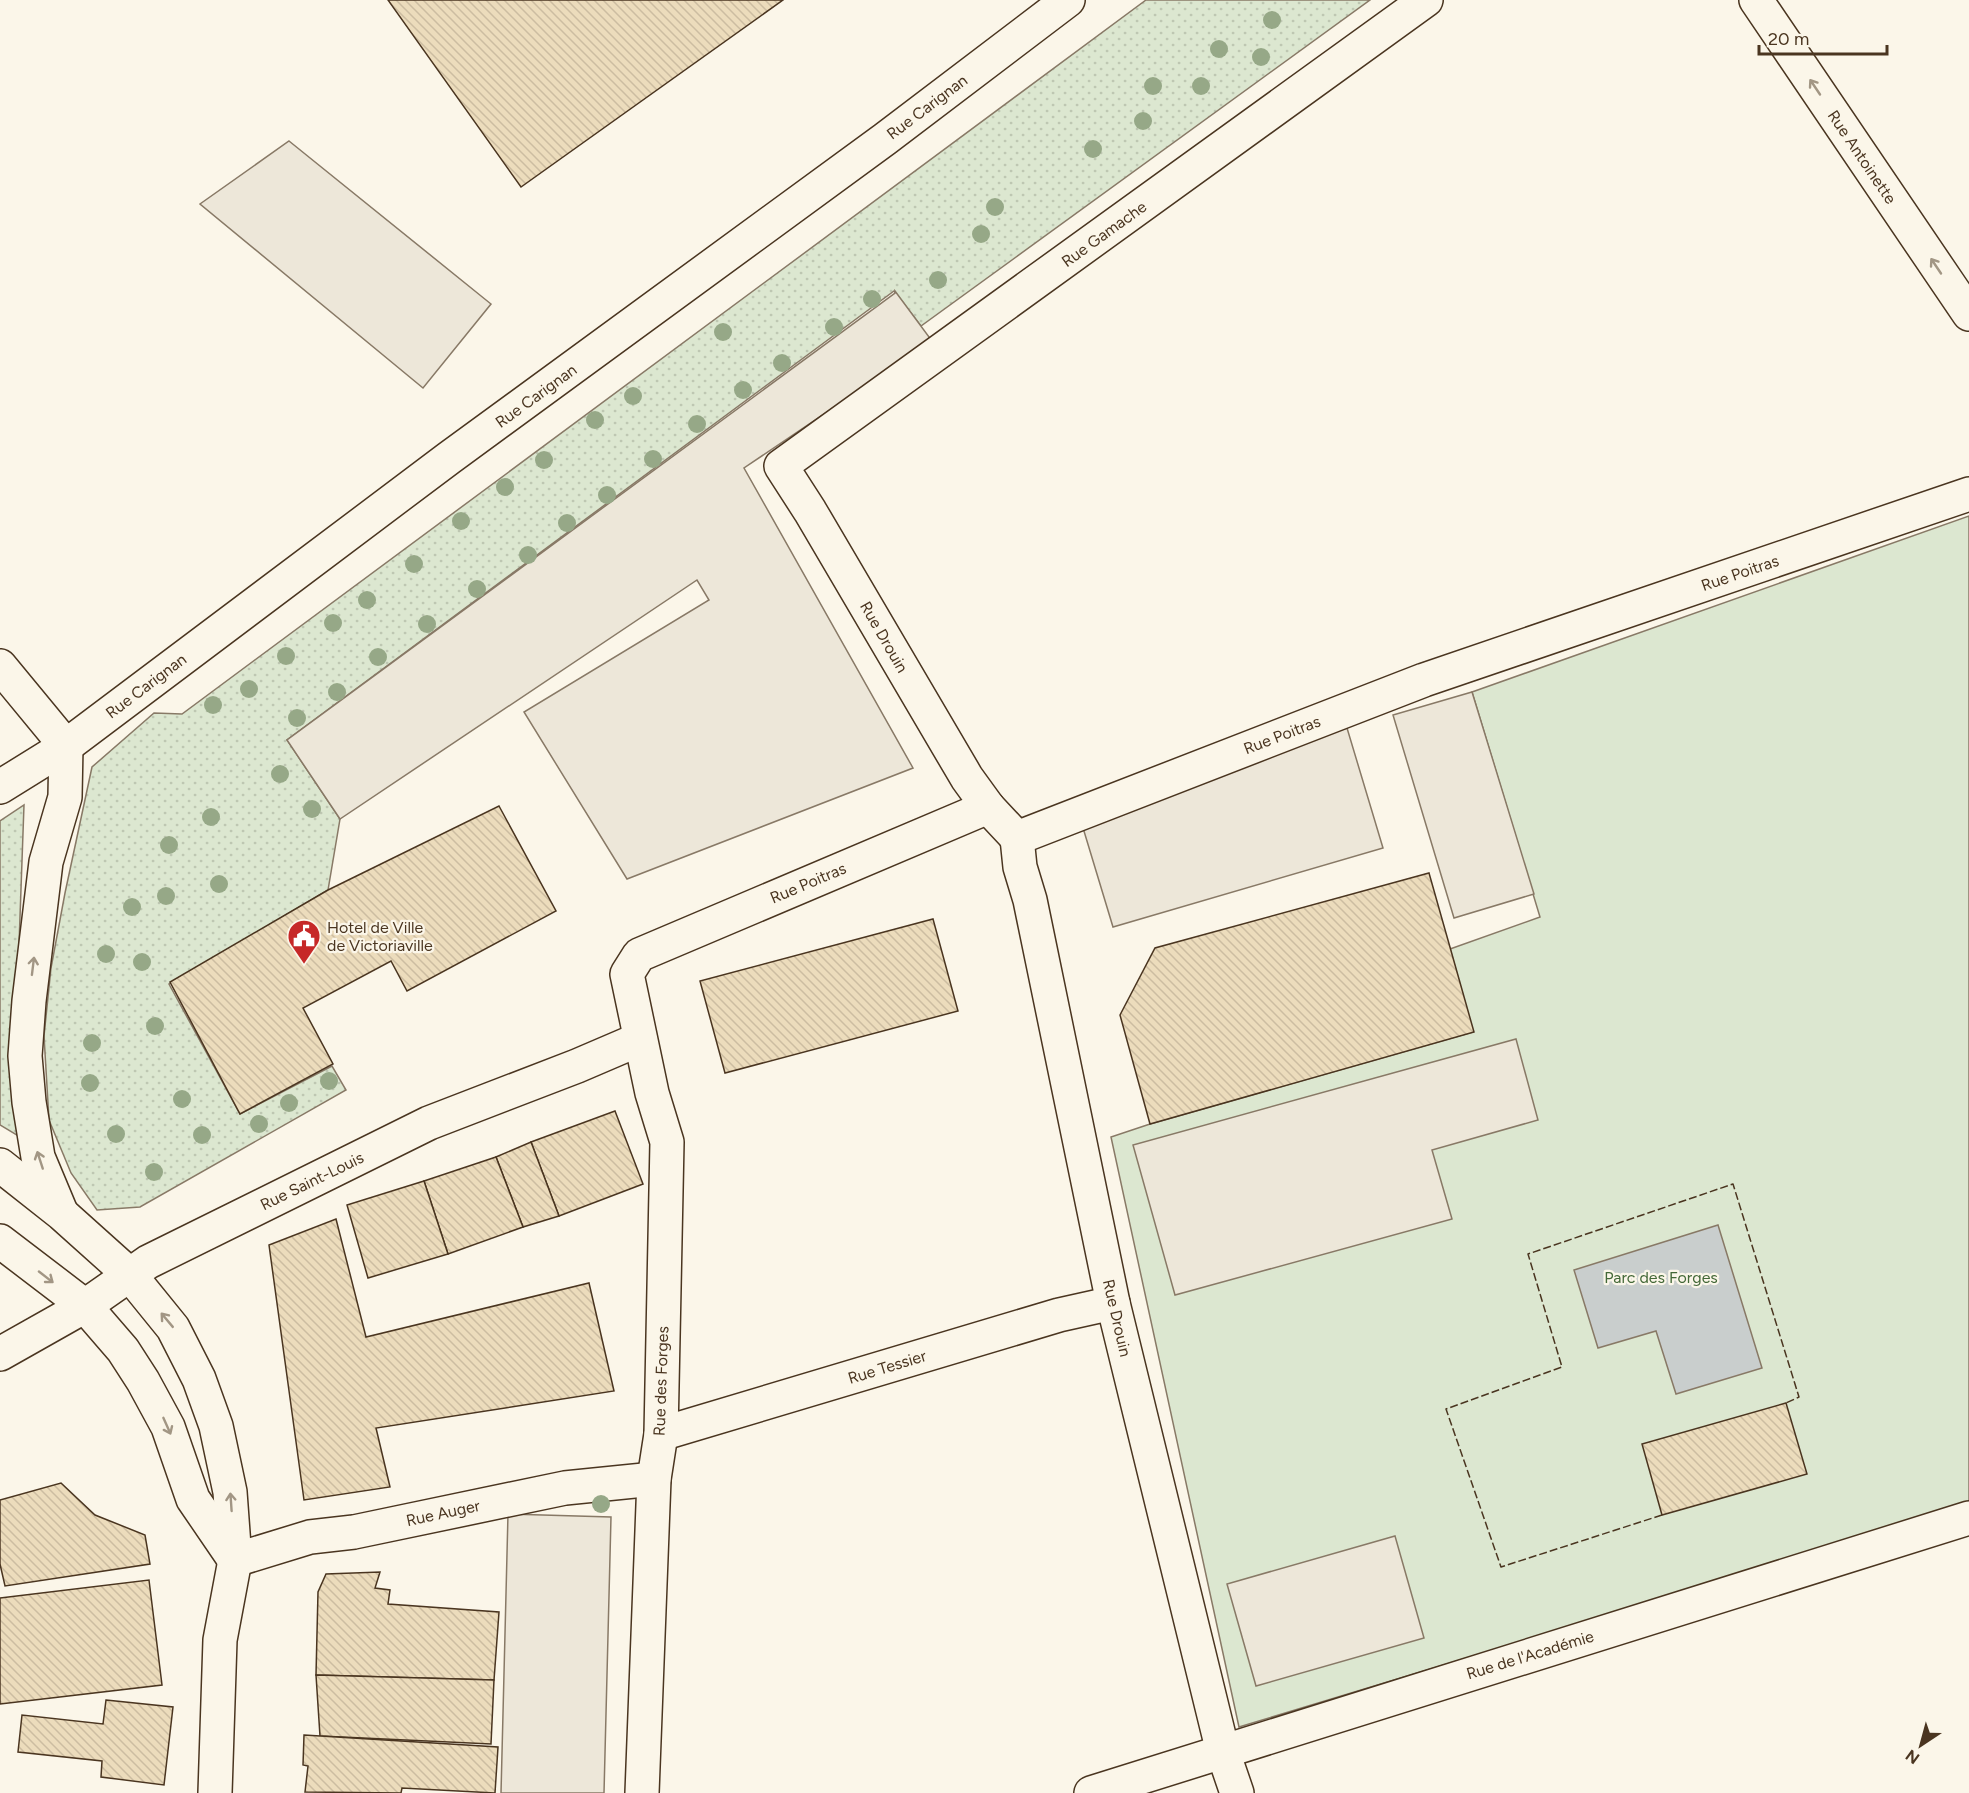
<svg xmlns="http://www.w3.org/2000/svg" width="1969" height="1793" font-family="Figtree,sans-serif">
<style>
.grass{fill:url(#grass-dots);stroke:#887966;stroke-width:1.5}
.park{fill:#dce7d0;stroke:#887966;stroke-width:1.5}
.parking{fill:#ede7d9;stroke:#887966;stroke-width:1.5}
.water{fill:#c9cecd;stroke:#887966;stroke-width:1.5}
.building{fill:url(#building-back-hatch);stroke:#4a3520;stroke-width:1.5}
.lines{fill:none;stroke-linecap:round;stroke-linejoin:round}
.minor-casing{stroke:#4a3520;stroke-width:36}
.minor{stroke:#fbf6e9;stroke-width:33}
.fence{stroke:#4a3520;stroke-width:1.5;stroke-dasharray:8 3;stroke-linecap:butt}
.tree{fill:#96a887}
.oneway{stroke:#a29684}
.labels{text-anchor:middle;dominant-baseline:central;stroke-width:4.5;stroke-linejoin:round;paint-order:stroke}
.street-label{font-size:16px;fill:#4a3520;stroke:#fbf6e9}
.poi-label{font-size:16px;fill:#4a3520;stroke:#fbf6e9;text-anchor:start}
.park-label{font-size:16px;fill:#436837;stroke:#fbf6e9}
</style>
<defs>
<pattern id="grass-dots" width="8" height="8" patternUnits="userSpaceOnUse" patternTransform="scale(1.5)"><rect width="8" height="8" fill="#dce7d0"/><path d="M2 2h.1M6 6h.1" fill="none" stroke="#bec7b2" stroke-width="1.8" stroke-linecap="round"/></pattern>
<pattern id="building-back-hatch" width="6" height="6" patternUnits="userSpaceOnUse" patternTransform="scale(1.5)"><rect width="6" height="6" fill="#ecdcbc"/><path d="M-1 5l2 2M0 0l6 6M5-1l2 2" fill="none" stroke="#ccbda1"/></pattern>
</defs>
<rect width="100%" height="100%" fill="#fbf6e9"/>
<!-- grass -->
<g class="grass">
<path d="M1146,0H1370L921,326L894,291L287,740L340,819L328,890L169,984L240,1114L332,1066L346,1090L140,1207L97,1210L71,1173L49,1120L44,1036L51,968L65,893L92,767L154,713L182,714Z"/>
<path d="M24,805L19,945L20,1137L0,1125V821Z"/>
</g>
<!-- park -->
<path class="park" d="M1969,516V1506L1239,1727L1111,1137L1150,1124L1473,1032L1450,949L1540,917L1472,692Z"/>
<!-- parking -->
<g class="parking">
<path d="M289,141L491,304L423,388L200,204Z"/>
<path d="M895,291L932,341L744,468L913,768L627,879L524,712L709,600L697,580L340,819L287,740L895,293Z"/>
<path d="M1472,692L1534,894L1454,918L1393,715Z"/>
<path d="M1347,728L1383,848L1113,927L1077,808Z"/>
<path d="M1516,1039L1538,1120L1432,1150L1452,1219L1175,1295L1133,1145Z"/>
<path d="M508,1514L611,1517L604,1793H501Z"/>
<path d="M1395,1536L1424,1638L1256,1686L1227,1584Z"/>
</g>
<!-- water -->
<path class="water" d="M1718,1225L1762,1368L1676,1394L1656,1331L1598,1348L1574,1270Z"/>
<!-- building -->
<g class="building">
<path d="M388,0H783L521,187Z"/>
<path d="M499,806L556,911L407,991L391,961L303,1008L333,1064L240,1114L170,982L328,890Z"/>
<path d="M1429,873L1474,1032L1150,1124L1120,1015L1155,948Z"/>
<path d="M933,919L958,1011L725,1073L700,981Z"/>
<path d="M615,1111L643,1184L559,1216L531,1142Z"/>
<path d="M531,1142L559,1216L523,1227L496,1157Z"/>
<path d="M496,1157L523,1227L448,1254L424,1181Z"/>
<path d="M424,1181L448,1254L368,1278L347,1205Z"/>
<path d="M336,1219L366,1337L589,1283L614,1391L376,1428L390,1487L304,1500L269,1245Z"/>
<path d="M1786,1403L1807,1474L1662,1515L1642,1444Z"/>
<path d="M61,1483L95,1515L145,1535L150,1564L5,1586L0,1564V1500Z"/>
<path d="M380,1572L375,1588L390,1590L388,1604L499,1612L494,1680L316,1675L318,1592L326,1574Z"/>
<path d="M149,1580L162,1685L0,1704V1598Z"/>
<path d="M316,1675L494,1680L491,1744L320,1736Z"/>
<path d="M106,1700L173,1707L164,1785L101,1777L102,1761L18,1752L22,1715L103,1724Z"/>
<path d="M304,1735L498,1747L495,1793L402,1788L401,1793L305,1792L308,1766L303,1765Z"/>
</g>
<g class="lines">
<!-- minor casing -->
<g class="minor-casing">
<g id="minor">
<path d="M1756,0L1969,314"/>
<path d="M0,666L66,746"/>
<path d="M0,787L66,746L449,458L885,139L1068,0"/>
<path d="M988,807L967,778L810,511L781,466L1426,0"/>
<path d="M1017,838L1020,867L1030,900L1113,1303L1223,1752L1237,1793"/>
<path d="M0,1165L62,1214L130,1275L173,1328L199,1379L216,1426L230,1492L235,1560L220,1640L215,1793"/>
<path d="M61,1212L38,1157L29,1102L25,1056L29,1001L46,862L65,797L66,746"/>
<path d="M0,1241L85,1306L123,1350L143,1381L168,1427L193,1499L234,1559"/>
<path d="M0,1354L85,1306L148,1262L429,1123L577,1066L640,1039"/>
<path d="M661,1434L1059,1315L1113,1303"/>
<path d="M235,1560L310,1537L354,1532L565,1488L654,1479"/>
<path d="M642,1793L654,1479L661,1434L667,1142L652,1093L627,974L639,955L988,807L1017,838L1424,680L1969,494"/>
<path d="M1091,1793L1969,1518"/>
</g>
</g>
<!-- minor -->
<use href="#minor" class="minor"/>
<!-- fence -->
<path class="fence" d="M1662,1515L1501,1567L1446,1409L1562,1367L1528,1254L1733,1184L1799,1397L1786,1403"/>
</g>
<!-- trees -->
<g class="tree">
<circle cx="1272" cy="20" r="9"/>
<circle cx="1219" cy="49" r="9"/>
<circle cx="1261" cy="57" r="9"/>
<circle cx="1153" cy="86" r="9"/>
<circle cx="1201" cy="86" r="9"/>
<circle cx="1143" cy="121" r="9"/>
<circle cx="1093" cy="149" r="9"/>
<circle cx="995" cy="207" r="9"/>
<circle cx="981" cy="234" r="9"/>
<circle cx="938" cy="280" r="9"/>
<circle cx="872" cy="299" r="9"/>
<circle cx="834" cy="327" r="9"/>
<circle cx="723" cy="332" r="9"/>
<circle cx="782" cy="363" r="9"/>
<circle cx="743" cy="390" r="9"/>
<circle cx="633" cy="396" r="9"/>
<circle cx="595" cy="420" r="9"/>
<circle cx="697" cy="424" r="9"/>
<circle cx="653" cy="459" r="9"/>
<circle cx="544" cy="460" r="9"/>
<circle cx="505" cy="487" r="9"/>
<circle cx="607" cy="495" r="9"/>
<circle cx="461" cy="521" r="9"/>
<circle cx="567" cy="523" r="9"/>
<circle cx="528" cy="555" r="9"/>
<circle cx="414" cy="564" r="9"/>
<circle cx="477" cy="589" r="9"/>
<circle cx="367" cy="600" r="9"/>
<circle cx="333" cy="623" r="9"/>
<circle cx="427" cy="624" r="9"/>
<circle cx="286" cy="656" r="9"/>
<circle cx="378" cy="657" r="9"/>
<circle cx="249" cy="689" r="9"/>
<circle cx="337" cy="692" r="9"/>
<circle cx="213" cy="705" r="9"/>
<circle cx="297" cy="718" r="9"/>
<circle cx="280" cy="774" r="9"/>
<circle cx="312" cy="809" r="9"/>
<circle cx="211" cy="817" r="9"/>
<circle cx="169" cy="845" r="9"/>
<circle cx="219" cy="884" r="9"/>
<circle cx="166" cy="896" r="9"/>
<circle cx="132" cy="907" r="9"/>
<circle cx="106" cy="954" r="9"/>
<circle cx="142" cy="962" r="9"/>
<circle cx="155" cy="1026" r="9"/>
<circle cx="92" cy="1043" r="9"/>
<circle cx="329" cy="1081" r="9"/>
<circle cx="90" cy="1083" r="9"/>
<circle cx="182" cy="1099" r="9"/>
<circle cx="289" cy="1103" r="9"/>
<circle cx="259" cy="1124" r="9"/>
<circle cx="116" cy="1134" r="9"/>
<circle cx="202" cy="1135" r="9"/>
<circle cx="154" cy="1172" r="9"/>
<circle cx="601" cy="1504" r="9"/>
</g>
<!-- one-way arrows -->
<defs><path id="oneway-shaft" d="M-6 0H5M1.5-3L5.5 0L1.5 3" fill="none" stroke-width="1.6" stroke-linecap="round" stroke-linejoin="round" transform="scale(1.5)"/></defs>
<g class="oneway">
<use href="#oneway-shaft" transform="translate(1815 87) rotate(-124)"/>
<use href="#oneway-shaft" transform="translate(1936 266) rotate(-124)"/>
<use href="#oneway-shaft" transform="translate(33 966) rotate(-83)"/>
<use href="#oneway-shaft" transform="translate(40 1160) rotate(-108)"/>
<use href="#oneway-shaft" transform="translate(46 1277) rotate(38)"/>
<use href="#oneway-shaft" transform="translate(167 1320) rotate(-130)"/>
<use href="#oneway-shaft" transform="translate(167 1426) rotate(66)"/>
<use href="#oneway-shaft" transform="translate(231 1502) rotate(-94)"/>
</g>
<!-- icons -->
<defs>
<g id="civic-pin" transform="scale(1.725)"><path d="M0 17L-7.5 6A9.5 9.5 0 1 1 7.5 6Z" fill="#c62828" stroke="#fbf6e9"/><path d="M-.6-6.5H3V-4.5H.6V-3L4-1V1h2V6H-6V1h2V-1L-.6-3ZM-1.2 2.5V6h2.4V2.5Z" fill="#fff"/></g>
</defs>
<g fill-rule="evenodd">
<use href="#civic-pin" x="304" y="936"/>
</g>
<g class="labels">
<!-- street labels -->
<g class="street-label">
<text transform="translate(927 107) rotate(-37)">Rue Carignan</text>
<text transform="translate(1862 157) rotate(56)">Rue Antoinette</text>
<text transform="translate(1104 234) rotate(-36)">Rue Gamache</text>
<text transform="translate(536 396) rotate(-36)">Rue Carignan</text>
<text transform="translate(1740 573) rotate(-19)">Rue Poitras</text>
<text transform="translate(884 637) rotate(60)">Rue Drouin</text>
<text transform="translate(146 686) rotate(-37)">Rue Carignan</text>
<text transform="translate(1282 735) rotate(-21)">Rue Poitras</text>
<text transform="translate(808 883) rotate(-23)">Rue Poitras</text>
<text transform="translate(312 1181) rotate(-26)">Rue Saint-Louis</text>
<text transform="translate(1117 1318) rotate(77)">Rue Drouin</text>
<text transform="translate(887 1367) rotate(-17)">Rue Tessier</text>
<text transform="translate(661 1381) rotate(-88)">Rue des Forges</text>
<text transform="translate(443 1513) rotate(-12)">Rue Auger</text>
<text transform="translate(1530 1655) rotate(-17)">Rue de l'Académie</text>
</g>
<!-- poi labels -->
<g class="poi-label">
<text x="327" y="927">Hotel de Ville<tspan x="327" dy="18">de Victoriaville</tspan></text>
</g>
<!-- park labels -->
<g class="park-label">
<text x="1661" y="1277">Parc des Forges</text>
</g>
</g>
<!-- north arrow -->
<g transform="translate(1921 1745) rotate(216)" stroke="#fbf6e9" stroke-width="4.5" paint-order="stroke">
<path d="M0-4.5L10 22L0 15L-10 22Z" fill="#4a3520"/>
<text y="-9" font-size="16" font-weight="bold" text-anchor="middle" fill="#4a3520">N</text>
</g>
<!-- scale -->
<path d="M1759 45v9h128v-9" fill="none" stroke="#4a3520" stroke-width="3"/>
<text x="1768" y="45" font-size="18" fill="#4a3520" stroke="#fbf6e9" stroke-width="4.5" paint-order="stroke">20 m</text>
</svg>
